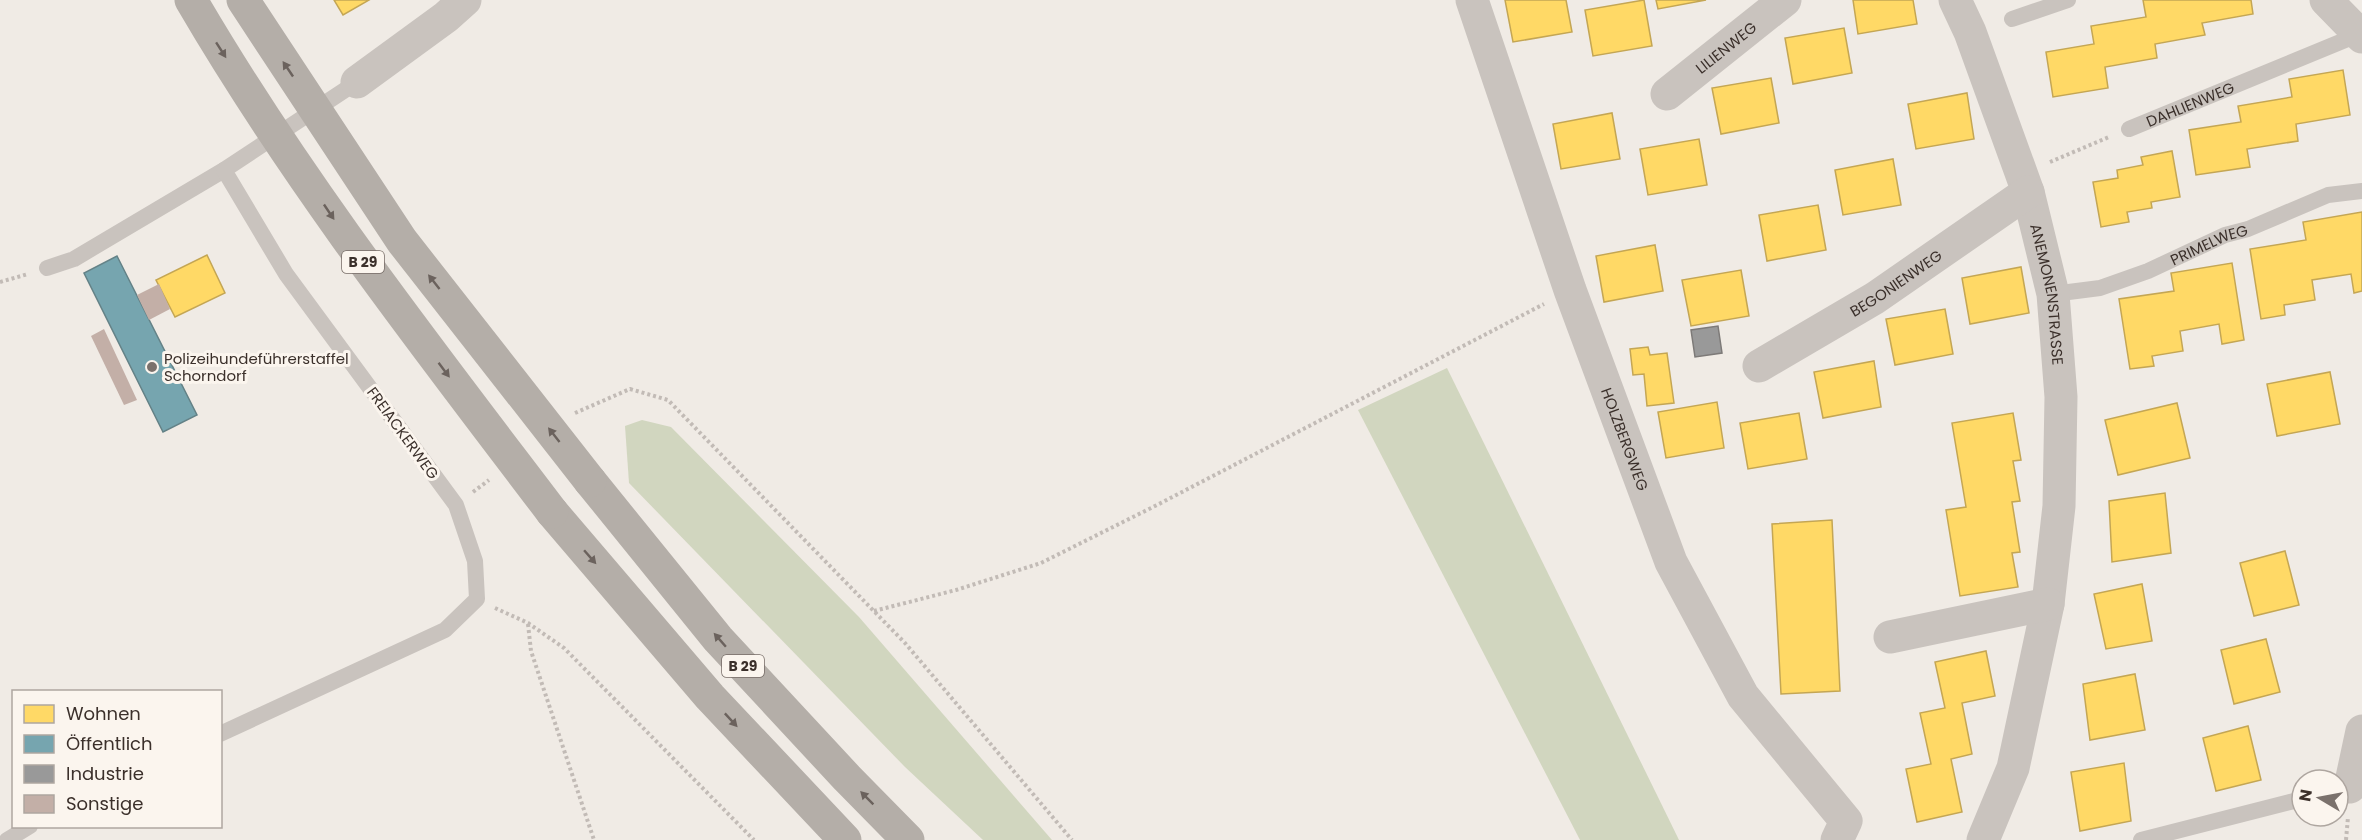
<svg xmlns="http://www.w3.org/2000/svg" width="2362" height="840" font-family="Poppins,sans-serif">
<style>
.green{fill:#d1d6bf}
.homes{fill:#ffd966;stroke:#c4a654;stroke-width:1.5}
.public{fill:#76a5af;stroke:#648287;stroke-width:1.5}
.industry{fill:#999;stroke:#7d7a78;stroke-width:1.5}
.building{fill:#c3afa7}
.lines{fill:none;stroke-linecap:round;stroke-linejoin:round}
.path{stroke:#c2bbb6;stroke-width:4;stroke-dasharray:3 3;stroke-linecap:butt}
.service{stroke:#c9c3be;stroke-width:16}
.minor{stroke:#c9c3be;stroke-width:33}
.trunk{stroke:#b4aea8;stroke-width:33}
.trunk-bridge{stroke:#b4aea8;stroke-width:33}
.oneway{fill:#6b625d}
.poi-dot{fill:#7a716c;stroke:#fbf5ee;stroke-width:2}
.labels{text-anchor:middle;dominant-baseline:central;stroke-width:6;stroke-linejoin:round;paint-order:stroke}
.shield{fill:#fbf5ee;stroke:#756b66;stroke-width:1.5}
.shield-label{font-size:14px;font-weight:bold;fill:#3b302b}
.street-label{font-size:15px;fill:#3b302b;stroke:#fbf5ee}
.poi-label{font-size:15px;fill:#3b302b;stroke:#fbf5ee;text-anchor:start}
</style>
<rect width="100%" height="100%" fill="#f0ebe5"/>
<!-- green -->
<g class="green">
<path d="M1447,368L1656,793L1679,840H1580L1358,410Z"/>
<path d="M642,420L671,427L859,617L1052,840H983L905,767L629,483L625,426Z"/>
</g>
<!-- homes -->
<g class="homes">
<path d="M334,0H369L343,15Z"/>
<path d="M1505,0H1566L1572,32L1513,42Z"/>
<path d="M1644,0L1652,46L1593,56L1585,10Z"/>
<path d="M1656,0H1706L1658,9Z"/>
<path d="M1853,0H1913L1917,24L1858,34Z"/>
<path d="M2143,0H2251L2253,14L2202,23L2205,35L2155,44L2157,58L2105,67L2108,88L2053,97L2046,52L2094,44L2091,26L2146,17Z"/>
<path d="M1844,28L1852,73L1793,84L1785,38Z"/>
<path d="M2343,70L2350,115L2296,124L2298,141L2247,149L2250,167L2196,175L2189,130L2241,122L2238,106L2292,97L2289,79Z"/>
<path d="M1771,78L1779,123L1721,134L1712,88Z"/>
<path d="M1967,93L1974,139L1916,149L1908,104Z"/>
<path d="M1612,113L1620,159L1561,169L1553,124Z"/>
<path d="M1699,139L1707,185L1648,195L1640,149Z"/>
<path d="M2172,151L2180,197L2151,202L2152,208L2127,212L2129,222L2101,227L2093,182L2118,178L2117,170L2143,165L2141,157Z"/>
<path d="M1893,159L1901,205L1843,215L1835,170Z"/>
<path d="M1818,205L1826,250L1767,261L1759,215Z"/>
<path d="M2362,212V291L2354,293L2351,274L2312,280L2315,300L2284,305L2285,315L2261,319L2250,249L2306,240L2303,222Z"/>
<path d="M1655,245L1663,291L1604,302L1596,256Z"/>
<path d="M207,255L225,293L175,317L156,280Z"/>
<path d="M2232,263L2244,340L2222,344L2219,324L2180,331L2183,351L2152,356L2154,366L2130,369L2119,299L2174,291L2171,273Z"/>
<path d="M2021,267L2029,313L1970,324L1962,278Z"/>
<path d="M1741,270L1749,316L1691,326L1682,280Z"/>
<path d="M1945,309L1953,354L1895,365L1886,319Z"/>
<path d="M1648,347L1650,355L1667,353L1674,403L1647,406L1644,374L1633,375L1630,349Z"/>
<path d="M1874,361L1881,407L1823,418L1814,372Z"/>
<path d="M2330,372L2340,424L2277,436L2267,384Z"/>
<path d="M1717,402L1724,448L1666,458L1658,412Z"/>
<path d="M2177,403L2190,458L2118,475L2105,420Z"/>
<path d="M1799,413L1807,459L1748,469L1740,423Z"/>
<path d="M2013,413L2021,460L2013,461L2020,501L2012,502L2020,552L2012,553L2018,587L1960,596L1946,510L1966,507L1952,423Z"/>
<path d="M2165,493L2171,553L2112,562L2109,501Z"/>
<path d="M1832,520L1840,691L1781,694L1772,524Z"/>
<path d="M2285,551L2299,605L2254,616L2240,563Z"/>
<path d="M2142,584L2152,641L2106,649L2094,594Z"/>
<path d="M2266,639L2280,692L2234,704L2221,650Z"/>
<path d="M1986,651L1995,696L1962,703L1972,754L1951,759L1962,812L1917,822L1906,769L1931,764L1920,713L1945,708L1935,662Z"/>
<path d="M2135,674L2145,730L2090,740L2083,684Z"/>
<path d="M2248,726L2261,780L2216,791L2203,738Z"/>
<path d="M2124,763L2131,821L2080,831L2071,772Z"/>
</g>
<!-- public -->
<path class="public" d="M117,256L197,415L163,432L84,273Z"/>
<!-- industry -->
<path class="industry" d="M1718,326L1722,353L1695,357L1691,330Z"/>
<!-- building -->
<g class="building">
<path d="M159,284L170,309L149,320L137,295Z"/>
<path d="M104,329L137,400L124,405L91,336Z"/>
</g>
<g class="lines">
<!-- path -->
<g class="path">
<path d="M2050,162L2109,137"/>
<path d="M0,282L28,274"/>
<path d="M575,413L630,389L668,400L905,643L1072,840"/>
<path d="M473,492L489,480"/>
<path d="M495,608L528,623L564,648L754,840"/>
<path d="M874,611L956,590L1041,563L1157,505L1544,304"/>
<path d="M528,624L531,651L594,840"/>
<path d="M2346,840L2348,817"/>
</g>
<!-- service -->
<g class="service">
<path d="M2012,19L2068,0"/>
<path id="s1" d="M2129,129L2360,34"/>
<path d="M47,268L74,259L224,170"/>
<path id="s2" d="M2053,294L2100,288L2148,271L2225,235L2248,229L2328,195L2362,191"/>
<path d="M220,734L445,630L477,599L475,561L456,505L286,274L224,170L357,82"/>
<path d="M7,840L30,826"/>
<path d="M2141,840L2302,799"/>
</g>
<!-- minor -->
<g class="minor">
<path id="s3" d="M1472,0L1570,290L1671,562L1743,696L1846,821L1837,840"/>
<path id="s4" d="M1955,0L1970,32L2028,192L2053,294L2061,397L2059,506L2048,604L2013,768L1983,840"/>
<path d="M2326,0L2362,37"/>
<path d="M357,82L446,17L465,0"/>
<path id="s5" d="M1667,94L1785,0"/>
<path id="s6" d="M1759,366L1875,298L2028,192"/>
<path d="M1890,637L2048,604"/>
<path d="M2350,787L2362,731"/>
</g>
<!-- trunk -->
<g class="trunk">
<path d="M590,481L718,639L847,778L908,840"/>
<path d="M552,512L710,697L845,840"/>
</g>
<!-- trunk-bridge -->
<g class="trunk-bridge">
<path d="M191,0C296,180 426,346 552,512"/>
<path d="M243,0L402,241L590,481"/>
</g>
</g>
<!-- one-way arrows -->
<defs><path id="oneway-solid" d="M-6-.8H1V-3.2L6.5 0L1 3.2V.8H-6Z" transform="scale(1.5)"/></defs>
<g class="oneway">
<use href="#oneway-solid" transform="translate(221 50) rotate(57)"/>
<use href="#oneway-solid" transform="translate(288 69) rotate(-124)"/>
<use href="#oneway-solid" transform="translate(329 212) rotate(56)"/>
<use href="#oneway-solid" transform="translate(434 282) rotate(-128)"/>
<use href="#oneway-solid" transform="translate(444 370) rotate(53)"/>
<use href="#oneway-solid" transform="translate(554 435) rotate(-128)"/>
<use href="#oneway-solid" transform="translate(590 557) rotate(49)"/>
<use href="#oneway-solid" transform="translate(720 640) rotate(-131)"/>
<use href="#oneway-solid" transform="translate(731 720) rotate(47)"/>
<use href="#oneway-solid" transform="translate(867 798) rotate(-135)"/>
</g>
<!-- markers -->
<circle class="poi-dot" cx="152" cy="367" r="6"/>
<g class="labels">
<!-- shield labels -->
<g class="shield">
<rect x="342" y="251" width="42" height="22" rx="4.5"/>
<rect x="722" y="655" width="42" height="22" rx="4.5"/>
</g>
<g class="shield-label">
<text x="363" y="262">B 29</text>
<text x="743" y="666">B 29</text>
</g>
<!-- street labels -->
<g class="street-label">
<text stroke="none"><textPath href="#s5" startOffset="75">LILIENWEG</textPath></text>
<text stroke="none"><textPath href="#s1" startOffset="66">DAHLIENWEG</textPath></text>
<text stroke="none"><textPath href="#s2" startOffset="165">PRIMELWEG</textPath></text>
<text stroke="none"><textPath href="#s6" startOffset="160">BEGONIENWEG</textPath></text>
<text stroke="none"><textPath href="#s4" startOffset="310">ANEMONENSTRASSE</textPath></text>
<text transform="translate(403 433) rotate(54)">FREIACKERWEG</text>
<text stroke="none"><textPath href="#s3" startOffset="465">HOLZBERGWEG</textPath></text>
</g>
<!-- poi labels -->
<g class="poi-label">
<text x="164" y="358">Polizeihundeführerstaffel<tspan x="164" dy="17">Schorndorf</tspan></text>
</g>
</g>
<!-- legend -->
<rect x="12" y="690" width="210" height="138" fill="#fbf5ee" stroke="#aea6a0" stroke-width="1.5"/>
<rect x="24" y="705" width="30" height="18" fill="#ffd966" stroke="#aea6a0" stroke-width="1.5"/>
<text x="66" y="720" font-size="18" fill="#3b302b">Wohnen</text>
<rect x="24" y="735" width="30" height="18" fill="#76a5af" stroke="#aea6a0" stroke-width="1.5"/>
<text x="66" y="750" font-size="18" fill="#3b302b">Öffentlich</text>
<rect x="24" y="765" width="30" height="18" fill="#999999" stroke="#aea6a0" stroke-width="1.5"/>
<text x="66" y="780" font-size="18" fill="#3b302b">Industrie</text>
<rect x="24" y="795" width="30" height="18" fill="#c3afa7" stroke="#aea6a0" stroke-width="1.5"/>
<text x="66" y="810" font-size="18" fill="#3b302b">Sonstige</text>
<!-- north arrow -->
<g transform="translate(2320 798) rotate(280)"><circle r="28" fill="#fbf5ee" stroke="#aea6a0" stroke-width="1.5"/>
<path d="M0-4.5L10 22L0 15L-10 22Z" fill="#7a716c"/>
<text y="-9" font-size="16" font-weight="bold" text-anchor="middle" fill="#3b302b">N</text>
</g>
</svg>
